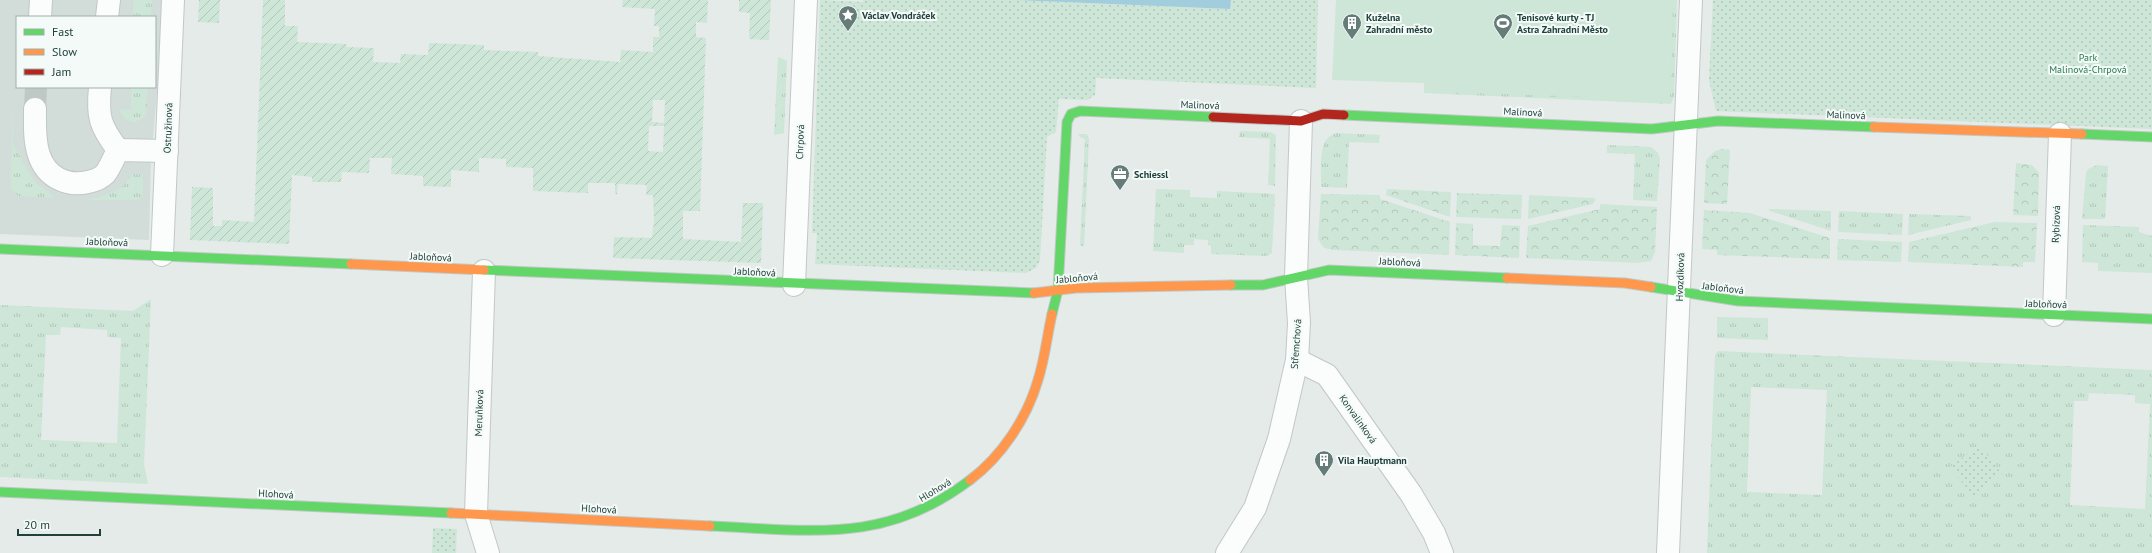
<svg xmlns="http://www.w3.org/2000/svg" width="2152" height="553" font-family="'PT Sans',sans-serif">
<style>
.built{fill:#d2ddd9;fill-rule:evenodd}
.grass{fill:url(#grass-tufts);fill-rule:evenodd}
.forest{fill:url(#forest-crowns)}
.park{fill:url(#park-dots)}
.garden{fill:url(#garden-furrows);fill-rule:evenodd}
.pitch{fill:#cde6d7}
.water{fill:#a2cddd}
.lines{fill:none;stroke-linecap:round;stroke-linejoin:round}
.street-tunnel{stroke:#bec9c6;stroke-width:22;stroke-dasharray:22 11;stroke-linecap:butt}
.street-casing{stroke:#c2c8c6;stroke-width:24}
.fast-casing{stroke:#c0c8c6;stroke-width:11}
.slow-casing{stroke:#c0c8c6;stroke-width:11}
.jam-casing{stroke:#c0c8c6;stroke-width:11}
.street{stroke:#fbfcfc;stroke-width:22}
.fast{stroke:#63d668;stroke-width:9}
.slow{stroke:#ff974d;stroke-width:9}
.jam{stroke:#b3261e;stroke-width:9}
.labels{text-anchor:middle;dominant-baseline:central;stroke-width:4;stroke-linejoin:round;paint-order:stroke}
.poi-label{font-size:10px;font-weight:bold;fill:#20403c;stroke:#f3faf7;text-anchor:start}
.park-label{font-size:10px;fill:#267b52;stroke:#f3faf7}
.street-label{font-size:10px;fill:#20403c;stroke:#f3faf7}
</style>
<defs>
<pattern id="grass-tufts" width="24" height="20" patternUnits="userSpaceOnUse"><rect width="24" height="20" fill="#cde6d7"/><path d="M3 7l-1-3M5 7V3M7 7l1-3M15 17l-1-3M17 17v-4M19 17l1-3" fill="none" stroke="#b0c6b9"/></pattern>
<pattern id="forest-crowns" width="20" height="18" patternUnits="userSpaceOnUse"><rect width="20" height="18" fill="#cde6d7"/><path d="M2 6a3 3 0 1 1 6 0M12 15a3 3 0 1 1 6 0" fill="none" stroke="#b0c6b9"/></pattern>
<pattern id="park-dots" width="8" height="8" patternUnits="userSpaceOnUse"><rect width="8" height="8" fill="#cde6d7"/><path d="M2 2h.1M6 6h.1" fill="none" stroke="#b0c6b9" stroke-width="1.8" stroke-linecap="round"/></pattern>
<pattern id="garden-furrows" width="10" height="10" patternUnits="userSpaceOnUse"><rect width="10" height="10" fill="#cde6d7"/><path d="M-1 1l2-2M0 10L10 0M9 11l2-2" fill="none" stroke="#b0c6b9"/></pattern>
</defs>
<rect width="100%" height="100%" fill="#e5ebe9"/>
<!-- built -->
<path class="built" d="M0,0H165L151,161L149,240L0,234ZM17,17H155V87H17Z"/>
<!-- grass -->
<g class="grass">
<path d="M133,0H152L151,17H133Z"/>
<path d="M1666,0H1677L1674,96L1671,104L1424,93V91Z"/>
<path d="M778,57L787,61L784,133L774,135Z"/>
<path d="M131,87H148L146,116L134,123L126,120L119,110L131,109Z"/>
<path d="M13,109V144L34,181L55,198L18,196L10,188Z"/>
<path d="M1240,131L1270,132L1276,135L1275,186L1268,185L1270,139L1239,137Z"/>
<path d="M1337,133L1380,135L1379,143L1349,142L1347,188L1321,187C1322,170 1316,137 1337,133Z"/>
<path d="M1078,134H1087L1089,139L1084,246H1080L1085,139L1080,137Z"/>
<path d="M1607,145L1651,147L1658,153L1660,159L1657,201L1633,200L1635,154L1607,153Z"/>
<path d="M2097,165L2108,166L2105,219H2082L2086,173L2088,169Z"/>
<path d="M133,174L143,175V194L137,200H89C107,195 123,191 133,174Z"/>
<path d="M1156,189L1190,190V197L1217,198V191L1275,194L1272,253L1266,256L1211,254V246L1208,245V240L1194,239V245H1184V253L1153,251Z"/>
<path d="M1769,209L1831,211V231L1770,211Z"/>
<path d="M1839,211L1903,214L1902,235L1838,232Z"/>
<path d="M1909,214L1971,216V220L1908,235Z"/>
<path d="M2083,225L2139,227V232L2152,236V273L2098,271V263L2082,262Z"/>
<path d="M151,299L144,464L148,484L0,477V305L133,311ZM61,327L107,330V337L121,338L117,443L41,440L46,335H60Z"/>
<path d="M1717,317L1768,318V340L1717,338Z"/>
<path d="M1718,351L2152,370V553H1707L1715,355ZM1751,387L1827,390L1822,495L1747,492ZM2089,393L2135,395V403L2150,404L2145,509L2070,505L2074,401H2088Z"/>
</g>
<!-- forest -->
<g class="forest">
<path d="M1722,149L1730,150L1727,204L1704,203L1706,160L1715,151Z"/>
<path d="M2016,163L2032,165L2039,173L2038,216L2013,215Z"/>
<path d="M1387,189L1451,192L1450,217L1386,195Z"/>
<path d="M1457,193L1522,195L1521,219L1456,217Z"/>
<path d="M1321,194L1380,195V199L1450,222L1449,255L1334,250L1324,248L1318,239Z"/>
<path d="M1529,195L1594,198L1596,199L1593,204L1528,219Z"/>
<path d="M1600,204L1657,207L1655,252L1651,261L1638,263L1526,258L1528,226L1600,209Z"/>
<path d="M1704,210L1750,213L1830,238V259L1717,255V250L1702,249Z"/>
<path d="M1995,222L2037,223L2035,262H2023V267L1908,262L1909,242Z"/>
<path d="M1456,223L1473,224V245L1500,246L1502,225L1520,226L1519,258L1455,255Z"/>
<path d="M1838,239L1902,242L1901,262L1837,260Z"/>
</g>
<!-- park -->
<g class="park">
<path d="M820,0L863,2V0H1015L1230,9L1231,0H1318L1316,88L1096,78L1095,95L1087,100L1059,99L1056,132L1047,137L1040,260L1036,268L1026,273L815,264L817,233H812Z"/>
<path d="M1713,0H2152V129L1716,111L1709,80Z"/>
<path d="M1979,445L2002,474L1973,496L1950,467Z"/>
<path d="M433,528L457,529L456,553H432Z"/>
</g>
<!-- garden -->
<g class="garden">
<path d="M199,0H220L219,23L198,22Z"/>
<path d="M263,0H285V26H298L297,42L346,44V47L374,48L373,62L400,63L401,54L428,55L429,43L484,45V50L538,52V56L620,62L621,50L653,52V37H659V26H654L655,9L622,7L623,0H708L707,23L696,22V37L706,38L700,211H683V239L741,242L743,203H763L761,263L613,258L614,237L652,238L654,221L653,195H646L647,185L618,184L617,194H615V183H588V193L533,191V168L506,167V159L479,158V172L451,170V187L423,186V176L391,174L392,158H370L369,173L342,172L341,182H312V177L292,175L289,244L190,240L192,187L213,188V226H222V220L254,222ZM653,100H665L664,123L652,122ZM649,126H664L663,152L648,151Z"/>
<path d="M739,0H771L769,40L749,39L750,13L739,12Z"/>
</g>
<!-- pitch -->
<path class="pitch" d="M1336,0H1673L1670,100L1424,91V83L1332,80Z"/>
<!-- water -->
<path class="water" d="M1015,0H1231L1230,9Z"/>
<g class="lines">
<!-- street-tunnel -->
<path class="street-tunnel" d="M35,109L36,87"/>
<!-- street casing -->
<g class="street-casing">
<g id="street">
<path d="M40,17L41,0"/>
<path d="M107,17L109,0"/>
<path d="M100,87C97,117 100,126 118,150"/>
<path d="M35,109C35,124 34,141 39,155C46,177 67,187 88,182C93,181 101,178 105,174C110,168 114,157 118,150L167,151"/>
<path d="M162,255L173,0"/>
<path d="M484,271L476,514L488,553"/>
<path d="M794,285L806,0"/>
<path d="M2054,315L2060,134"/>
<path d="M1297,360L1327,375L1411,494L1434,533L1442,553"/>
<path d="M1227,553L1255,508L1279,439L1297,360L1299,323L1296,277L1301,121"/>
<path d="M1668,553L1691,0"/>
</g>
</g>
<!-- fast casing -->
<g class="fast-casing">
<g id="fast">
<path d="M1344,115L1652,129L1718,121L1874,127"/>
<path d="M2082,134L2152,137"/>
<path d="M0,249L351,264"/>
<path d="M484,270L1034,293"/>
<path d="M1231,285H1263L1329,270L1507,278"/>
<path d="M1651,287L1738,301L2152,319"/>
<path d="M1052,314L1058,290L1067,122L1071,114L1080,111L1213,117"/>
<path d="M0,492L451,513"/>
<path d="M710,526C810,530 885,545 970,480"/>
</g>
</g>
<!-- slow casing -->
<g class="slow-casing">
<g id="slow">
<path d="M1874,127L2082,134"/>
<path d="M351,264L484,270"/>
<path d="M1507,278L1625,283L1651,287"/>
<path d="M1034,293L1076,288L1231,285"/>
<path d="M970,480C1002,456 1027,418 1038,380C1045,358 1047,336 1052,314"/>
<path d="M451,513L710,526"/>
</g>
</g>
<!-- jam casing -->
<g class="jam-casing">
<path id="jam" d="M1213,117L1301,121L1323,114L1344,115"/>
</g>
<!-- street -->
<use href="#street" class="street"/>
<!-- fast -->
<use href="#fast" class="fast"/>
<!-- slow -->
<use href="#slow" class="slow"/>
<!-- jam -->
<use href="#jam" class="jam"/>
</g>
<!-- icons -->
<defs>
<g id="sight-pin" transform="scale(1)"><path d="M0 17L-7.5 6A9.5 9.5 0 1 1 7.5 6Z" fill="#657c79" stroke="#f3faf7"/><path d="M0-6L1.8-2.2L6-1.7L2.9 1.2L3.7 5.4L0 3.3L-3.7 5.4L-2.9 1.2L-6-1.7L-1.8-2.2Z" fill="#fff"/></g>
<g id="building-pin" transform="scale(1)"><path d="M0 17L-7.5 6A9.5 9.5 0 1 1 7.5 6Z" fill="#657c79" stroke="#f3faf7"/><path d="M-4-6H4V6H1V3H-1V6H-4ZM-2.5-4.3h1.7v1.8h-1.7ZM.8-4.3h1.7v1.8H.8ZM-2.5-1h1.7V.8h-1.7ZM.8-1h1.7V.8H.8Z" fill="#fff"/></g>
<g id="stadium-pin" transform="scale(1)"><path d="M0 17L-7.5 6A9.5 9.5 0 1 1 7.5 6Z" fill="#657c79" stroke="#f3faf7"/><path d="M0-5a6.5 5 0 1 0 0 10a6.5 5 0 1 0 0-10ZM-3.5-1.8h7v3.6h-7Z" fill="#fff"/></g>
<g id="office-pin" transform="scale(1)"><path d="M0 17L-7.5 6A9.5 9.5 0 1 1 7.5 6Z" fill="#657c79" stroke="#f3faf7"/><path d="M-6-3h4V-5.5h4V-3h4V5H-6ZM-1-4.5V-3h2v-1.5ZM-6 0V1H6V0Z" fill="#fff"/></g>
</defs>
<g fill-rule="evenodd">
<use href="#sight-pin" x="848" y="15"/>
<use href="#building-pin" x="1352" y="23"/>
<use href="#stadium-pin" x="1503" y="23"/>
<use href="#office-pin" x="1120" y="174"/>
<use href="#building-pin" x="1324" y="460"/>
</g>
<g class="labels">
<!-- poi labels -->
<g class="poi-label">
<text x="862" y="15">Václav Vondráček</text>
<text x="1366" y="17">Kuželna<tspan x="1366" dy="12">Zahradní město</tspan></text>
<text x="1517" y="17">Tenisové kurty - TJ<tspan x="1517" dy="12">Astra Zahradní Město</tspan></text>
<text x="1134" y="174">Schiessl</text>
<text x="1338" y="460">Vila Hauptmann</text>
</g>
<!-- park labels -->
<g class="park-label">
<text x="2088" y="57">Park<tspan x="2088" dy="12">Malinová-Chrpová</tspan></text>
</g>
<!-- street labels -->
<g class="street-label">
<text transform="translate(1200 105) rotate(2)">Malinová</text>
<text transform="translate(1523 112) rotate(3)">Malinová</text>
<text transform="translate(1846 115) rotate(2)">Malinová</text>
<text transform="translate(168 128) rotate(-88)">Ostružinová</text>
<text transform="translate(800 142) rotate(-88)">Chrpová</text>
<text transform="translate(2056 224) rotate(-88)">Rybízová</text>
<text transform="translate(107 242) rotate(2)">Jabloňová</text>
<text transform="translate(431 257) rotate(3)">Jabloňová</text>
<text transform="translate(1400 262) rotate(3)">Jabloňová</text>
<text transform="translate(755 272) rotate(3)">Jabloňová</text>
<text transform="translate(1680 277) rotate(-88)">Hvozdíková</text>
<text transform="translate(1077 278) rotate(-5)">Jabloňová</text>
<text transform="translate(1723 288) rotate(7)">Jabloňová</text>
<text transform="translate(2046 304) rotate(2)">Jabloňová</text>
<text transform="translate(1296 344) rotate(-86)">Střemchová</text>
<text transform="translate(479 413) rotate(-88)">Meruňková</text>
<text transform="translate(1358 419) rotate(55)">Konvalinková</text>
<text transform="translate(935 490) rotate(-31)">Hlohová</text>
<text transform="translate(276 494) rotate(3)">Hlohová</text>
<text transform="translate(599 509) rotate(3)">Hlohová</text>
</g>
</g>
<!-- legend -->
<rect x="16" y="16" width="140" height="72" fill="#f3faf7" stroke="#9fb0ac"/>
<rect x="24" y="29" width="20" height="6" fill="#63d668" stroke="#9fb0ac"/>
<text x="52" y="36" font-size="12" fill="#20403c">Fast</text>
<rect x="24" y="49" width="20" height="6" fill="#ff974d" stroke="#9fb0ac"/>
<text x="52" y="56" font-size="12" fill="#20403c">Slow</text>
<rect x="24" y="69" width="20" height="6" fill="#b3261e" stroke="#9fb0ac"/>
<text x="52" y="76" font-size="12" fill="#20403c">Jam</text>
<!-- scale -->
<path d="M18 529v6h82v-6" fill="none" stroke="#20403c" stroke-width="2"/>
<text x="24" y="529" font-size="12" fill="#20403c" stroke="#f3faf7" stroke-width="3" paint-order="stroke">20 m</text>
</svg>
